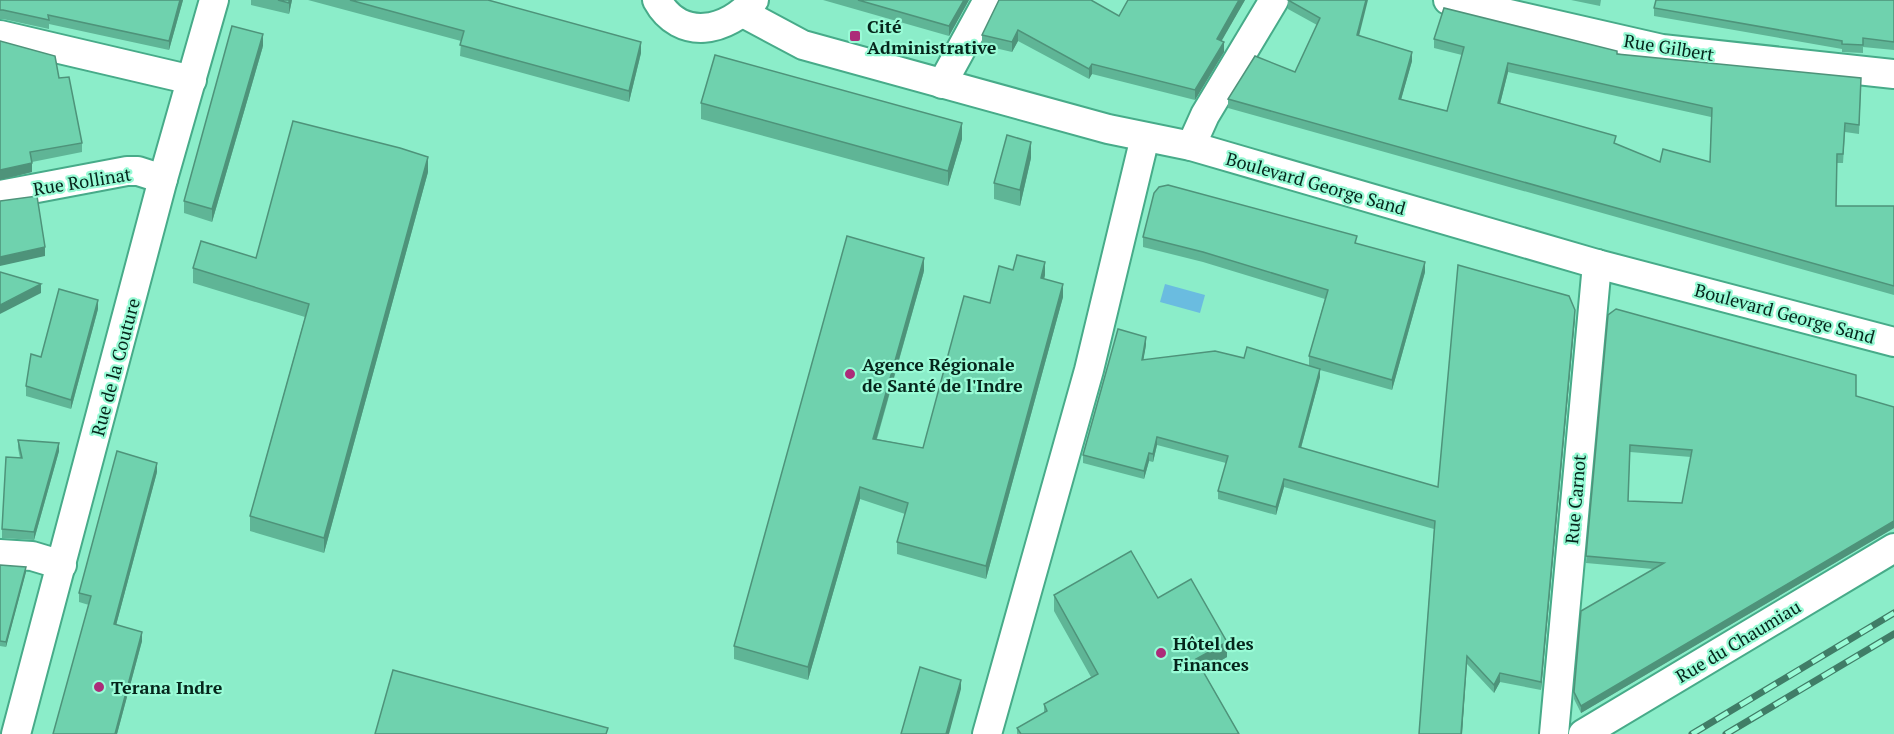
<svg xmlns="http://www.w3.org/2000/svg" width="1894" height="734" font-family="'PT Serif',serif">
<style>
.water{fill:#6abce0}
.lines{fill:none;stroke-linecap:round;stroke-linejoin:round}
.street-casing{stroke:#47ab89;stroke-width:32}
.street{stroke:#fff;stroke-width:28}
.rail-casing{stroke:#407d67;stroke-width:7}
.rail{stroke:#99fbd6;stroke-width:4.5;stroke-dasharray:14;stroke-linecap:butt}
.wall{fill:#5fb596;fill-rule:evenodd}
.shaded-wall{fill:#4e937a}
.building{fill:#6fd2ae;stroke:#4e937a;stroke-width:1.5;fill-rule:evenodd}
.poi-dot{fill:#ac2c79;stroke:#99fbd6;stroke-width:2}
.labels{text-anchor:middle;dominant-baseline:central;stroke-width:4.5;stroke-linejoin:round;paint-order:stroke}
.poi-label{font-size:18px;font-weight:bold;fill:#05251b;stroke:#99fbd6;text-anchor:start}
.street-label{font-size:18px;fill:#05251b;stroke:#99fbd6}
</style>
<rect width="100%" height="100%" fill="#8bedc9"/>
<!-- water -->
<path class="water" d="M1165,284L1205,295L1200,313L1160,302Z"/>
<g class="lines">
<!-- street casing -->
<g class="street-casing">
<g id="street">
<path d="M657,0C680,42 728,32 754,0"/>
<path d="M1448,0L1662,49L1894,74"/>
<path d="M743,13L803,45L1108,129L1191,146L1597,264L1894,342"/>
<path d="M0,35L192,80"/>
<path d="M942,84L988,0"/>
<path d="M1191,146L1205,115L1274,0"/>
<path d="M0,195L127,171H138L163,179"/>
<path d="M0,554L32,556L62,565"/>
<path d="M16,734L163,179L214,0"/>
<path d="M987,734L1089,370L1145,137"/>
<path d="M1554,734L1597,264"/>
<path d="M1583,734L1894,548"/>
</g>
</g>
<!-- street -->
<use href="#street" class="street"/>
<!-- rail casing -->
<g class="rail-casing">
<g id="rail">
<path d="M1692,734L1894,613"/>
<path d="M1726,734L1894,634"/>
</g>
</g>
<!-- rail -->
<use href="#rail" class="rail"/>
</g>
<!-- wall -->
<g class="wall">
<path d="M0,0H183L169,50L49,24V29L3,19H0Z"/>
<path d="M251,0H292L289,14L251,5Z"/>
<path d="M308,0H488L641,53L629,102L460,56L461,41Z"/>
<path d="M823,0H969L949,36Z"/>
<path d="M1128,0H1245L1221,41L1224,52L1195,100L1092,74L1089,79L1018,41L1012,52L982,45V35L1119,16Z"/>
<path d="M1288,0L1412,61L1401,99L1447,111L1462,55L1434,48V39L1617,54L1861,87L1859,134L1845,132L1843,163H1837L1836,206H1894V295L1228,108V99L1295,72L1317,25L1288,9ZM1508,72L1711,117L1710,162H1660L1616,144L1500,104Z"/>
<path d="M1571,0H1601L1600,6Z"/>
<path d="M1894,0V50L1863,47V53L1842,52V49L1654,16V8Z"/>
<path d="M263,46L212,222L184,213V201Z"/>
<path d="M59,78L82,143V152L32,162V172L0,180Z"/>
<path d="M701,103L962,139L948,186L701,119Z"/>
<path d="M1031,158L1020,206L994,199V183Z"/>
<path d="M428,172L324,553L250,531V516L305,317L193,283V268L256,258Z"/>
<path d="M1143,237L1357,244L1425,272L1392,390L1320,370V377L1301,448L1438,487L1575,318L1541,690L1500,682L1494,693L1467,664L1462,734H1419L1434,529L1284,487L1276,515L1218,499V491L1226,463L1157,445L1153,462L1149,461L1144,479L1083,463V455L1146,345L1143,360L1244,358L1309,366V356L1325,299L1203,262L1143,247Z"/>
<path d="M1013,270L1045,275L1044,279L1063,297L986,579L897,554V542L905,514L860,499L808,680L734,659V646L924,271L877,439L923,448L990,303Z"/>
<path d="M98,309L71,409L26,396V386L41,357Z"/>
<path d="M1608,315L1856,396L1894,407V528L1581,713L1574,699V692L1653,569L1586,563ZM1630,452L1691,457L1682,503L1628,501Z"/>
<path d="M18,440L59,451L34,540L2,538V529L20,458L18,448Z"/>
<path d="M157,472L116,625L142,641L117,734L89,605L79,602V593Z"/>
<path d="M0,565L26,572L6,647L0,646Z"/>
<path d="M1054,595L1158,598L1227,657L1203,671L1239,734H1017V728L1044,713V704L1091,677L1054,611Z"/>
</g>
<!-- shaded-wall -->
<g class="shaded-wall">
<path d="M180,0H183L169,50V41Z"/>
<path d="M289,0H292L289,14Z"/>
<path d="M964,0H969L949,36V26Z"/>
<path d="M1239,0H1245L1217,49V39Z"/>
<path d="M1366,0H1368L1357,44V35Z"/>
<path d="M1018,30V41L1012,52V42Z"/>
<path d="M263,34V46L212,222V209Z"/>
<path d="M641,42V53L629,102V91Z"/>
<path d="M1224,42V52L1195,100V90Z"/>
<path d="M1412,52V61L1399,107V99Z"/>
<path d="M1508,63V72L1498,112V103Z"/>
<path d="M1092,64V74L1089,79V69Z"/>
<path d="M962,123V139L948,186V171Z"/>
<path d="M1031,142V158L1020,206V190Z"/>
<path d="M428,157V172L324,553V538Z"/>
<path d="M32,163V172L0,180V170Z"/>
<path d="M45,247V256L0,266V257Z"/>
<path d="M924,258V271L873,451V439Z"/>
<path d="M1045,262V275L1041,291V278Z"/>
<path d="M1425,262V272L1392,390V380Z"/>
<path d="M41,284V293L0,314V305Z"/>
<path d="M1063,284V297L986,579V566Z"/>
<path d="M98,300V309L71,409V400Z"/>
<path d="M1575,310V318L1541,690V682Z"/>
<path d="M1146,337V345L1142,368V360Z"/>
<path d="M1320,369V377L1299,455V447Z"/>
<path d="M1157,437V445L1153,462V454Z"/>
<path d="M59,443V451L34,540V532Z"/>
<path d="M1149,453V461L1144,479V471Z"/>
<path d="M157,463V472L114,633V624Z"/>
<path d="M1284,479V487L1276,515V507Z"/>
<path d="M860,487V499L808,680V667Z"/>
<path d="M1894,521V528L1581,713V706Z"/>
<path d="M26,567V572L6,647V642Z"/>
<path d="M142,632V641L117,734H115Z"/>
<path d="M1227,642V657L1196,675V659Z"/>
<path d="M1467,656L1462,734H1461Z"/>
<path d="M1500,673V682L1494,693V685Z"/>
<path d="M961,680V689L949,734H946Z"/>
</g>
<!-- building -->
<g class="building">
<path d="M0,0H180L169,41L48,15L49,20L3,10H0Z"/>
<path d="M278,0H289V3Z"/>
<path d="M350,0H488L641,42L629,91L460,45L464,31Z"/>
<path d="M858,0H964L949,26Z"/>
<path d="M999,0H1091L1119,16L1128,0H1239L1217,39L1224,42L1195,90L1092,64L1089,69L1018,30L1012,42L982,35Z"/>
<path d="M1288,0H1366L1357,35L1412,52L1399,99L1447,111L1464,47L1434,39L1444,8L1617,51V54L1861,78L1859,125L1845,123L1843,154H1837L1836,206H1894V286L1228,99L1255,56L1295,72L1320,18ZM1508,63L1712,108L1710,162L1663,149L1660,162L1614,143L1616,136L1498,103Z"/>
<path d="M1656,0H1894V42L1863,38V45L1842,44V41L1654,8Z"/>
<path d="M232,26L263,34L212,209L184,201Z"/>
<path d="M0,41L55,56L59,78L69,77L82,143L30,152L32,163L0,170Z"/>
<path d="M715,55L962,123L948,171L701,103Z"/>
<path d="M293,121L400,148L428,157L324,538L250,516L309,304L193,268L201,241L256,258Z"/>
<path d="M1007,135L1031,142L1020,190L994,183Z"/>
<path d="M1168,185L1357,236L1355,243L1425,262L1392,380L1309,356L1328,290L1203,252L1143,237L1154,193L1159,187Z"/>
<path d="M37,196L45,247L0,257V201Z"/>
<path d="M847,236L924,258L873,439L923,448L964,296L990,303L999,266L1013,270L1017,255L1045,262L1041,278L1063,284L986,566L897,542L908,503L860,487L808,667L734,646Z"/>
<path d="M1458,265L1569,296L1575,310L1541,682L1500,673L1494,685L1467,656L1461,734H1419L1435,521L1284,479L1276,507L1218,491L1228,456L1157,437L1153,454L1149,453L1144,471L1083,455L1118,329L1146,337L1142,360L1215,351L1244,358L1247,347L1320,369L1299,447L1438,487Z"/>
<path d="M0,272L41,284L0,305Z"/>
<path d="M59,289L98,300L71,400L26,386L31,354L41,357Z"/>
<path d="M1616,309L1856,375V396L1894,407V521L1581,706L1574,692L1581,611L1664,563L1586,556L1608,315ZM1630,445L1692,450L1682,503L1628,501Z"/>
<path d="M18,440L59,443L34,532L2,529L6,457L22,458Z"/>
<path d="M117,451L157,463L114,624L142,632L115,734H53L91,596L79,593Z"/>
<path d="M1131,551L1158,598L1191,579L1227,642L1196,659L1239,734H1021L1017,728L1047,711L1044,704L1098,674L1054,595Z"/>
<path d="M0,565L26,567L6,642L0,641Z"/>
<path d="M920,667L961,680L946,734H901Z"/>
<path d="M393,670L608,728L606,734H375Z"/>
</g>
<!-- markers -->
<g class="poi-dot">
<rect x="849" y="30" width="12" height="12" rx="3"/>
<circle cx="850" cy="374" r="6"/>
<circle cx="1161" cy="653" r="6"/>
<circle cx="99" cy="687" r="6"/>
</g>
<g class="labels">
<!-- poi labels -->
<g class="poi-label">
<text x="867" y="26">Cité<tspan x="867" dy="21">Administrative</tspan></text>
<text x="862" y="364">Agence Régionale<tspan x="862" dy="21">de Santé de l'Indre</tspan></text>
<text x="1173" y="643">Hôtel des<tspan x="1173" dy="21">Finances</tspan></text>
<text x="111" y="687">Terana Indre</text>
</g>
<!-- street labels -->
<g class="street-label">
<text transform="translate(1669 47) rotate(9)">Rue Gilbert</text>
<text transform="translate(82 181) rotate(-9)">Rue Rollinat</text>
<text transform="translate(1316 183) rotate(16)">Boulevard George Sand</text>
<text transform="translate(1785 313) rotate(15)">Boulevard George Sand</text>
<text transform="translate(115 367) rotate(-75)">Rue de la Couture</text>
<text transform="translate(1575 499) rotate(-85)">Rue Carnot</text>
<text transform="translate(1738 641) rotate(-31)">Rue du Chaumiau</text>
</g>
</g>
</svg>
